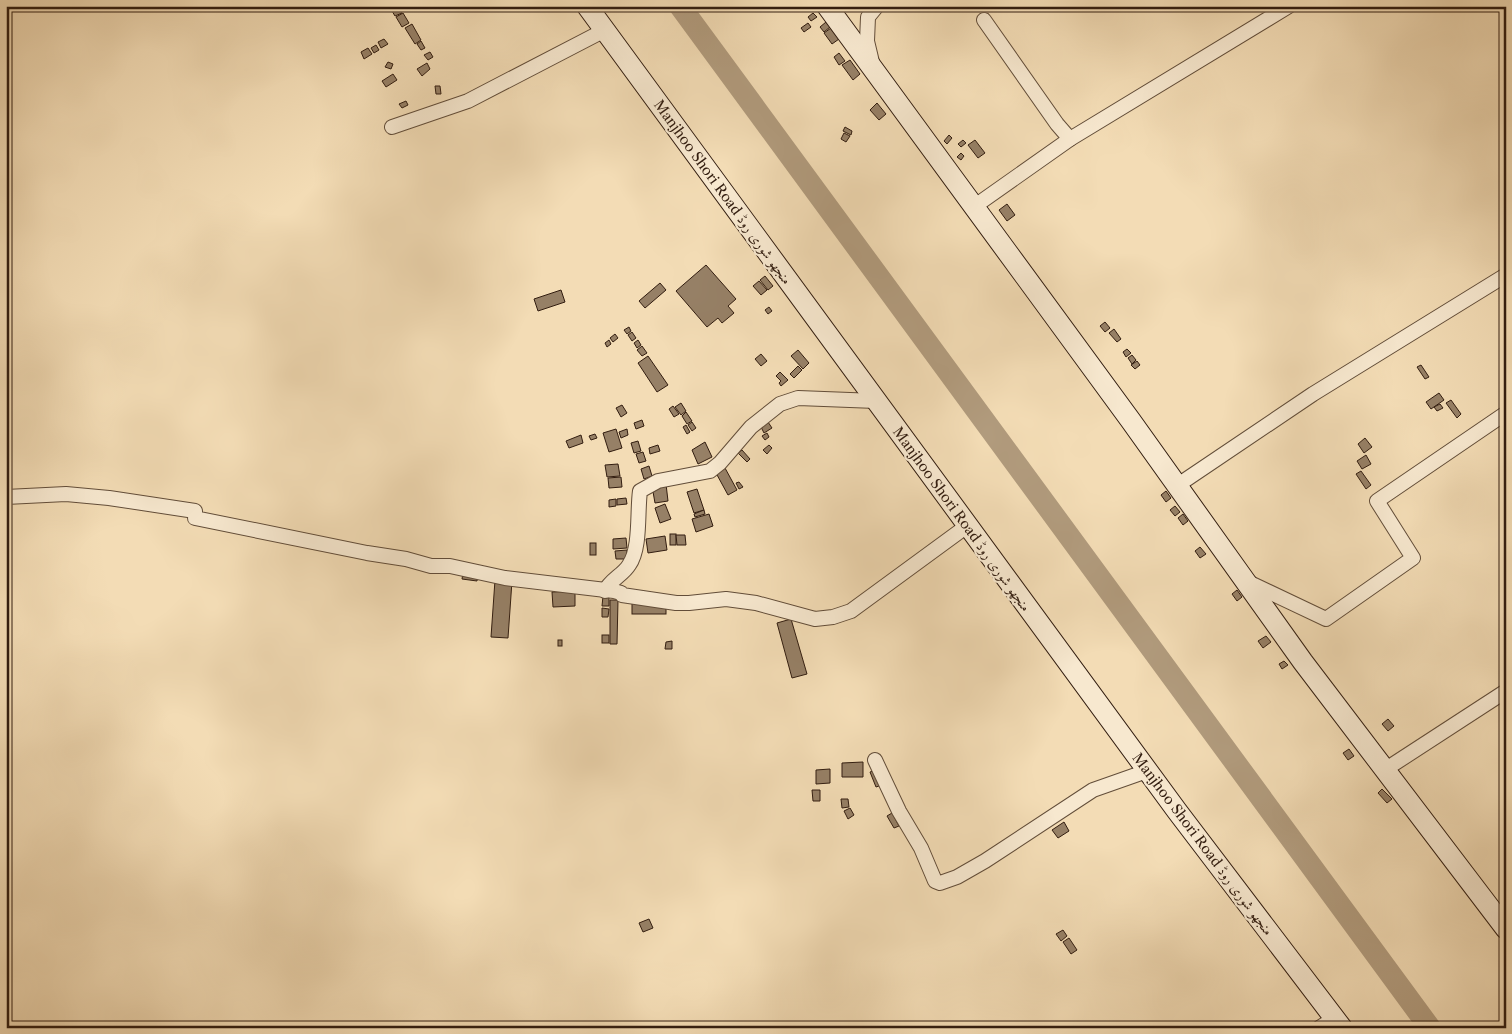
<svg xmlns="http://www.w3.org/2000/svg" width="1512" height="1034" font-family="'Libre Caslon Text',Amiri,serif">
<style>
.lines{fill:none;stroke-linecap:round;stroke-linejoin:round}
.river{stroke:#b19b7d;stroke-width:22}
.building{fill:#968066;stroke:#321d10}
.street-casing{stroke:#624d39;stroke-width:16}
.secondary-casing{stroke:#321d10;stroke-width:22}
.street{stroke:#f7e8cf;stroke-width:14}
.secondary{stroke:#f7e8cf;stroke-width:20}
.labels{text-anchor:middle;dominant-baseline:central;stroke-width:4.5;stroke-linejoin:round;paint-order:stroke}
.street-label{font-size:14px;fill:#321d10;stroke:#f7e8cf}
</style>
<rect width="100%" height="100%" fill="#f3dcb5"/>
<filter id="stains"><feTurbulence type="fractalNoise" baseFrequency=".004" numOctaves="4"/><feColorMatrix values="0 0 0 0 .2 0 0 0 0 .09 0 0 0 0 .02 0 0 0 .5 -.17"/></filter>
<radialGradient id="worn" r=".72"><stop offset=".6" stop-color="#630" stop-opacity="0"/><stop offset="1" stop-color="#630" stop-opacity=".3"/></radialGradient>
<g class="lines">
<!-- river -->
<path class="river" d="M680,6L1430,1028"/>
</g>
<!-- building -->
<g class="building">
<path d="M389,6H398L402,13L395,16Z"/>
<path d="M403,13L409,23L402,27L396,17Z"/>
<path d="M813,13L817,17L811,21L808,17Z"/>
<path d="M826,22L830,27L824,32L820,27Z"/>
<path d="M808,23L811,27L804,32L801,28Z"/>
<path d="M412,24L421,40L415,44L405,28Z"/>
<path d="M831,28L839,39L832,44L824,33Z"/>
<path d="M384,39L388,44L381,48L378,42Z"/>
<path d="M421,41L425,48L421,50L417,44Z"/>
<path d="M376,45L379,50L374,53L371,48Z"/>
<path d="M368,48L372,54L364,59L361,52Z"/>
<path d="M430,52L433,57L428,60L424,55Z"/>
<path d="M839,53L845,61L839,65L834,57Z"/>
<path d="M850,60L860,74L853,80L842,65Z"/>
<path d="M388,62L393,64L391,69L385,67Z"/>
<path d="M427,63L430,69L422,76L417,69Z"/>
<path d="M393,74L397,80L386,87L382,81Z"/>
<path d="M435,86H440L441,94H436Z"/>
<path d="M406,101L408,105L402,108L399,104Z"/>
<path d="M877,103L886,114L879,120L870,110Z"/>
<path d="M845,127L852,131L851,135L843,131Z"/>
<path d="M844,133L850,136L846,142L841,139Z"/>
<path d="M949,135L952,138L947,144L944,141Z"/>
<path d="M963,140L966,143L961,147L958,144Z"/>
<path d="M975,140L985,153L978,158L968,145Z"/>
<path d="M961,153L964,156L961,160L957,157Z"/>
<path d="M1007,204L1015,215L1007,221L999,210Z"/>
<path d="M706,265L736,299L728,306L734,313L722,323L718,318L707,327L676,291Z"/>
<path d="M765,276L773,286L768,290L760,280Z"/>
<path d="M759,281L767,290L761,295L753,286Z"/>
<path d="M660,283L666,290L645,308L639,301Z"/>
<path d="M561,290L565,302L538,311L534,299Z"/>
<path d="M769,307L772,311L768,314L765,310Z"/>
<path d="M1105,322L1110,328L1105,332L1100,326Z"/>
<path d="M629,327L631,331L627,334L624,330Z"/>
<path d="M1114,329L1121,339L1117,342L1109,333Z"/>
<path d="M632,332L636,338L632,341L628,335Z"/>
<path d="M615,334L618,338L613,342L610,338Z"/>
<path d="M609,340L611,344L607,347L605,343Z"/>
<path d="M638,340L641,345L637,348L634,343Z"/>
<path d="M642,346L647,353L642,356L637,350Z"/>
<path d="M1127,349L1131,353L1126,357L1123,352Z"/>
<path d="M798,350L809,363L803,369L791,356Z"/>
<path d="M761,354L767,361L761,366L755,359Z"/>
<path d="M1132,355L1136,360L1132,364L1128,358Z"/>
<path d="M648,356L668,385L657,392L638,363Z"/>
<path d="M1137,361L1140,365L1135,369L1131,365Z"/>
<path d="M1421,365L1429,377L1425,379L1417,367Z"/>
<path d="M798,366L802,370L794,378L790,374Z"/>
<path d="M780,372L788,380L781,386L779,383L781,381L776,376Z"/>
<path d="M1439,393L1444,400L1431,409L1426,402Z"/>
<path d="M1451,400L1461,414L1457,418L1446,403Z"/>
<path d="M681,403L686,411L681,415L675,407Z"/>
<path d="M1440,404L1443,408L1437,411L1434,407Z"/>
<path d="M622,405L627,413L621,417L616,408Z"/>
<path d="M673,406L679,414L674,417L669,409Z"/>
<path d="M686,412L692,421L687,424L682,416Z"/>
<path d="M642,420L644,426L636,429L634,423Z"/>
<path d="M692,422L696,428L692,431L688,425Z"/>
<path d="M768,422L772,428L764,433L761,427Z"/>
<path d="M686,425L690,432L687,434L683,427Z"/>
<path d="M616,429L622,448L609,452L603,433Z"/>
<path d="M627,429L628,435L621,438L619,432Z"/>
<path d="M767,433L769,437L765,440L762,436Z"/>
<path d="M595,434L597,438L591,440L589,436Z"/>
<path d="M581,435L583,443L569,448L566,441Z"/>
<path d="M1365,438L1372,447L1364,453L1358,444Z"/>
<path d="M638,441L641,451L634,453L631,443Z"/>
<path d="M705,442L712,457L698,464L692,450Z"/>
<path d="M658,445L660,451L650,454L649,448Z"/>
<path d="M769,445L772,448L767,454L763,450Z"/>
<path d="M742,450L750,459L747,462L738,453Z"/>
<path d="M643,452L646,461L639,463L636,454Z"/>
<path d="M1366,455L1371,464L1362,469L1357,461Z"/>
<path d="M618,464L620,476L607,477L605,465Z"/>
<path d="M649,466L652,476L644,479L641,469Z"/>
<path d="M725,468L737,490L728,495L716,473Z"/>
<path d="M1361,471L1371,485L1366,489L1356,474Z"/>
<path d="M621,477L622,487L609,488L608,478Z"/>
<path d="M739,482L743,487L739,489L736,483Z"/>
<path d="M666,484L668,501L655,503L652,486Z"/>
<path d="M697,489L704,510L694,513L687,492Z"/>
<path d="M1166,491L1171,498L1166,502L1161,495Z"/>
<path d="M626,498L627,504L617,505V499Z"/>
<path d="M616,499V506L609,507V500Z"/>
<path d="M665,504L671,519L660,523L655,508Z"/>
<path d="M1175,506L1180,512L1175,516L1170,510Z"/>
<path d="M704,510L705,514L695,517L694,514Z"/>
<path d="M709,514L713,526L696,532L692,519Z"/>
<path d="M1183,514L1188,521L1183,525L1178,518Z"/>
<rect x="670" y="534" width="6" height="11"/>
<path d="M676,535H685L686,545H677Z"/>
<path d="M665,536L667,550L648,553L646,539Z"/>
<path d="M626,538L627,548L613,549V539Z"/>
<rect x="590" y="543" width="6" height="12"/>
<path d="M1200,547L1206,554L1200,558L1195,551Z"/>
<path d="M627,550V559H616L615,551Z"/>
<path d="M463,573L478,575L477,581L462,579Z"/>
<path d="M495,580L512,581L508,638L491,637Z"/>
<path d="M1237,590L1242,597L1237,601L1232,594Z"/>
<path d="M575,591V606L553,607L552,592Z"/>
<path d="M603,596H609V606H602Z"/>
<path d="M610,600H618L617,644H610Z"/>
<rect x="632" y="603" width="34" height="11"/>
<path d="M602,608L609,609L608,617H602Z"/>
<path d="M791,619L807,674L792,678L777,623Z"/>
<rect x="602" y="635" width="7" height="8"/>
<path d="M1266,636L1271,642L1263,648L1258,641Z"/>
<rect x="558" y="640" width="4" height="6"/>
<path d="M672,641V649H665L666,642Z"/>
<path d="M1284,661L1288,665L1282,669L1279,664Z"/>
<path d="M1388,719L1394,726L1388,731L1382,724Z"/>
<path d="M1349,749L1354,756L1348,760L1343,753Z"/>
<path d="M863,762V777H842V763Z"/>
<path d="M830,769V783L816,784V770Z"/>
<path d="M876,770L882,785L876,787L870,772Z"/>
<path d="M1382,789L1392,799L1387,803L1378,793Z"/>
<path d="M812,790H820V801H813Z"/>
<path d="M841,799H848L849,807L842,808Z"/>
<path d="M850,808L854,815L848,819L844,811Z"/>
<path d="M892,813L899,826L894,828L887,816Z"/>
<path d="M1064,822L1069,831L1058,838L1052,830Z"/>
<path d="M649,919L653,928L643,932L639,923Z"/>
<path d="M1063,930L1067,936L1061,941L1056,934Z"/>
<path d="M1069,938L1077,950L1071,954L1063,942Z"/>
</g>
<g class="lines">
<!-- street casing -->
<g class="street-casing">
<g id="street">
<path d="M984,20L1057,124L1070,139"/>
<path d="M872,62L867,41L868,17L877,6"/>
<path d="M392,127L468,101L605,30"/>
<path d="M975,206L1070,139L1289,6"/>
<path d="M1178,485L1313,394L1506,275"/>
<path d="M6,497L66,494L109,498L195,511V518L367,553L406,559L431,566H450L505,578L614,591L621,593L622,595L676,603H689L726,599L756,603L815,619L833,617L851,611L967,526"/>
<path d="M1248,582L1326,619L1413,558L1377,501L1506,413"/>
<path d="M605,591C610,580 623,575 629,565C641,548 637,512 640,491L658,481L710,471L720,463L751,427L780,404L798,398L876,401"/>
<path d="M875,760L899,811L921,848L935,881L940,883L957,877L985,861L1093,790L1147,771"/>
<path d="M1386,769L1506,691"/>
<path d="M1319,1028L1335,1018"/>
</g>
</g>
<!-- secondary casing -->
<g class="secondary-casing">
<g id="secondary">
<path d="M587,6L1177,811L1342,1028"/>
<path d="M827,6L1131,421L1303,662L1506,929"/>
</g>
</g>
<!-- street -->
<use href="#street" class="street"/>
<!-- secondary -->
<use href="#secondary" class="secondary"/>
</g>
<g class="labels">
<!-- street labels -->
<g class="street-label">
<text transform="translate(723 192) rotate(54)">Manjhoo Shori Road منجھو شوری روڈ</text>
<text transform="translate(962 519) rotate(54)">Manjhoo Shori Road منجھو شوری روڈ</text>
<text transform="translate(1203 844) rotate(53)">Manjhoo Shori Road منجھو شوری روڈ</text>
</g>
</g>
<!-- margin -->
<rect width="1512" height="1034" fill="none" stroke="#f3dcb5" stroke-width="25"/>
<rect x="8" y="8" width="1497" height="1019" fill="none" stroke="#321d10" stroke-width="2.5"/>
<rect x="12" y="12" width="1487" height="1009" fill="none" stroke="#321d10"/>
<rect width="100%" height="100%" filter="url(#stains)"/>
<rect width="100%" height="100%" fill="url(#worn)"/>
</svg>
